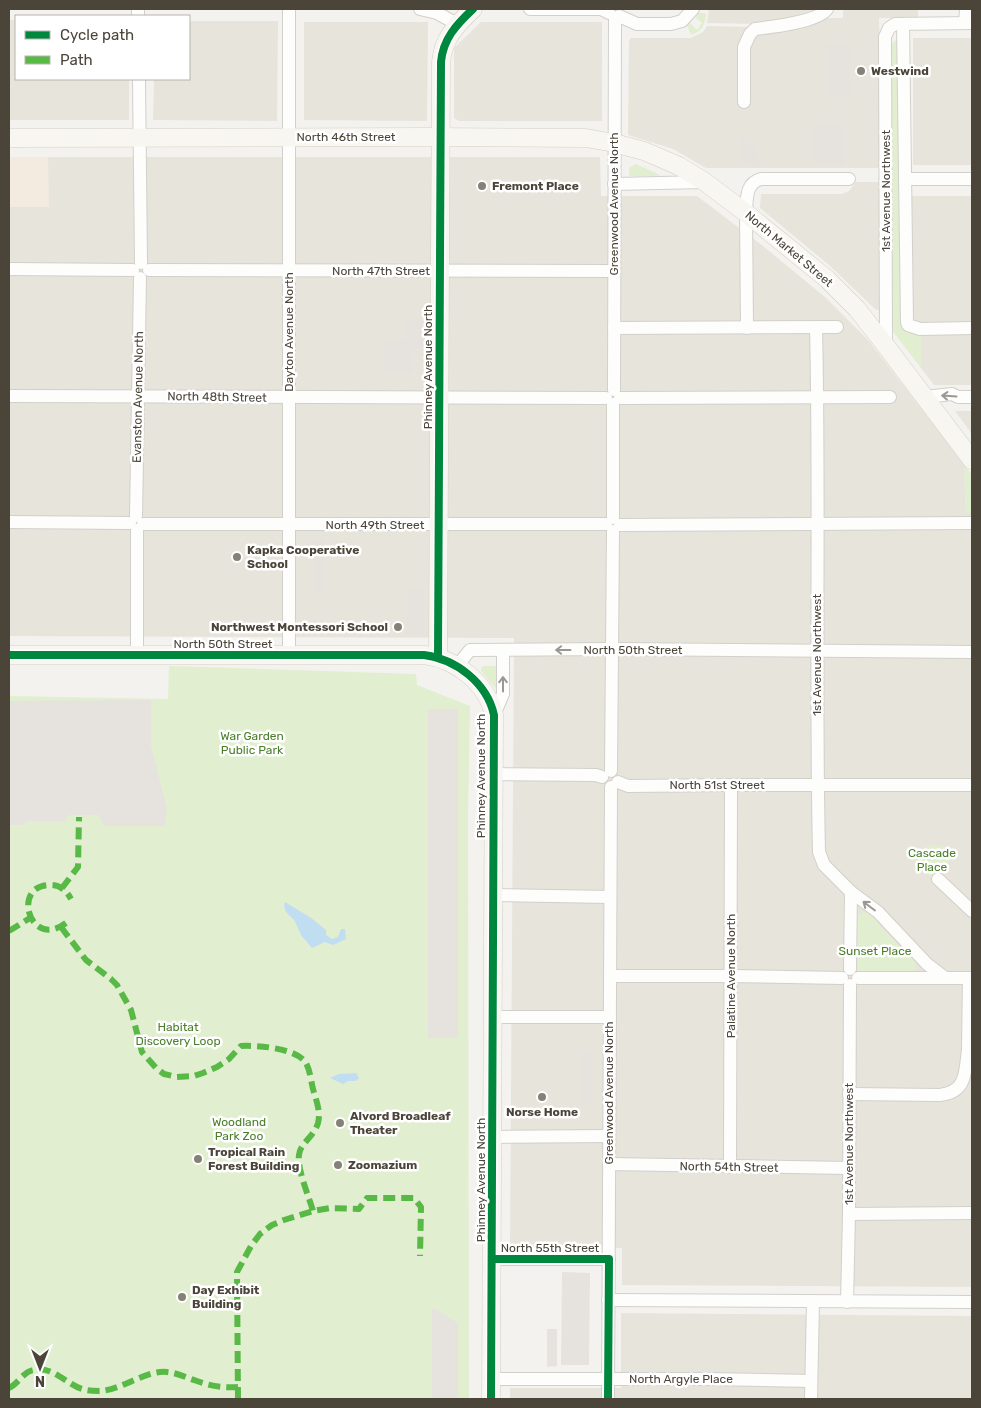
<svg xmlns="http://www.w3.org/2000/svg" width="981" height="1408" font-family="Rubik,sans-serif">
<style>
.residential{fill:#e7e4dc}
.commercial{fill:#f3ebdf}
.green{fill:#e1eecf}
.parking{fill:#e6e3df}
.water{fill:#c0ddf1}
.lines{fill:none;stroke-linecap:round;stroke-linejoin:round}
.street-casing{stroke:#d2d0cb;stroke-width:14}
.secondary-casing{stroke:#d3cfc5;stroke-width:19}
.street{stroke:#fdfdfc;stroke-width:12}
.secondary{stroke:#f7f6f1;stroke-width:18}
.quiet{stroke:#58b947;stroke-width:6;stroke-dasharray:12 6;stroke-linecap:butt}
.cycleway-casing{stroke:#fff;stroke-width:11}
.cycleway{stroke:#00873e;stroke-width:8}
.oneway{stroke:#9b9791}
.poi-dot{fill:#868178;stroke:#fff;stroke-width:2}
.labels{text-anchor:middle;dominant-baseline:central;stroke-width:5;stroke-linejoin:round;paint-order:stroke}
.poi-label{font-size:12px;font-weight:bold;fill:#4b4439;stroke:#fff;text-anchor:start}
.street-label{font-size:12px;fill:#4b4439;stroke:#fff}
.park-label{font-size:12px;fill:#4a7f2a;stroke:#fff}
</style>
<rect width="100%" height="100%" fill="#f4f2ee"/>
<!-- residential -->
<g class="residential">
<path d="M709,9H823L818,13L760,24L707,23Z"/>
<path d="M843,9H955H918V18H879L884,168H706L673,149L628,135L629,41L631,38H691L703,32L707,26L749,27L823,18H843Z"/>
<path d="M9,20H16V79H129V120H9Z"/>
<path d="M189,21H278L277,121L153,120L154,79H189Z"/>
<path d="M304,22H428L427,121L304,120Z"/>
<path d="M481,22H602V121H459L454,118V48Z"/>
<rect x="913" y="38" width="59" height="127"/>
<path d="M48,157H600L601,196H697L763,246L825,297L868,340L964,464L966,513H972V1287L622,1285V1248L510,1247L514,638L9,636V207H48Z"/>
<path d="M856,182H881L880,309L878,310L875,309L829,265L760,208L761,194H842L849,191Z"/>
<path d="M912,196H972V325H917L911,319Z"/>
<path d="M972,330V385H934L921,368V332Z"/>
<path d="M955,411H972V434Z"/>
<path d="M621,1313L972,1316V1399H510V1388H621Z"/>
</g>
<!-- commercial -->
<path class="commercial" d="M9,157H48L49,207H9Z"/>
<!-- green -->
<g class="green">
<path d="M698,13H706C705,24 703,31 691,35L687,25L690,23L697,30L702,23L696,18Z"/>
<path d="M897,40L901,308L921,332V368L891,329L892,45L894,41Z"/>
<path d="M636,164L658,174L660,176H629V168Z"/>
<path d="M964,464L972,475V513H966Z"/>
<path d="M169,666L416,674L417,685L470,706L468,818L469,1399H9V696L168,699Z"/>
<path d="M483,666H499V693L481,671V668Z"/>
<path d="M934,845L947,847L954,854L935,881L917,864L916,858L924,847Z"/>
<path d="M873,912L879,917L880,926L915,961L916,964L915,970L911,971L864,972L859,971L856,968L857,915L860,913Z"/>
</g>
<!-- parking -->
<g class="parking">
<rect x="827" y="45" width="23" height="52"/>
<rect x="814" y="126" width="31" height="39"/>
<rect x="739" y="135" width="8" height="27"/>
<path d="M748,141H755L756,156H758L763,164L757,168L748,163Z"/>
<path d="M405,320H424L423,349H413V373H384L383,341L405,340Z"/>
<rect x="314" y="539" width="11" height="53"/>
<rect x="407" y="590" width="17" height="45"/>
<path d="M151,700V746L167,809L165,826H104L99,815H69L64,821H26L23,825H9V701Z"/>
<rect x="428" y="709" width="30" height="329"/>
<path d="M592,1052V1104H580V1052Z"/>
<path d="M562,1272L590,1273L589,1365H561Z"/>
<path d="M432,1307L458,1323V1399H432Z"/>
<path d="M547,1329H557V1366L547,1367Z"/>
</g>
<!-- water -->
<g class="water">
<path d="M285,902L311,918L326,930V935L332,939L338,937L341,929H345L346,939L333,945L325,942L312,948L301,935L295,921L286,912L284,906Z"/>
<path d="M356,1073L359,1078L356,1081H348L343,1084L330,1078L339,1074Z"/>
</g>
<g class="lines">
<!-- street casing -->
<g class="street-casing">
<g id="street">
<path d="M138,9V16"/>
<path d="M420,9L437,13L457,24"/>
<path d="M530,9H601L609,13"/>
<path d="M619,16L637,24H671L682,21L693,9"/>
<path d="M965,23L966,9"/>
<path d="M903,24L907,322L908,325L920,329L972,328"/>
<path d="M139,79L141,263"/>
<path d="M744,102V47L750,34L755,29C771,27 818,22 827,9"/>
<path d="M905,179H972"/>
<path d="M614,184L705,182"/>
<path d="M9,269L133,270"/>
<path d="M149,270L613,271"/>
<path d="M816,327C820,502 815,677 819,852L824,865L851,892L850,969"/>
<path d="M614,328L837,327"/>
<path d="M747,328L746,213C747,200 745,183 761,179H849"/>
<path d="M886,346L885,37L889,28L895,24L972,23"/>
<path d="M614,390L615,18"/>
<path d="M9,396L606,398"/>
<path d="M925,397L952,394L958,397H972"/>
<path d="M620,398L890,397"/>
<path d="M613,404V518"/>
<path d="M136,516L140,278"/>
<path d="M9,522L130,523"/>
<path d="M143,524H606"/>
<path d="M620,525L972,523"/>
<path d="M137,530V655"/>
<path d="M289,655V9"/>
<path d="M457,666L470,650L612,649L972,652"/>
<path d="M494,715L503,694V650"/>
<path d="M611,771L613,531"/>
<path d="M493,774L596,775L602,777"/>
<path d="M618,782L628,786L731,785H972"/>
<path d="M938,879L972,911"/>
<path d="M851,892L878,912L927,964L944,977"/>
<path d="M493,895L610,897"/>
<path d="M611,976H731L842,978"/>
<path d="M858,978H972"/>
<path d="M492,1017H610"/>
<path d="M968,1050L969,978"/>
<path d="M849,1094L940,1095C967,1092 965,1072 968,1050H972"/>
<path d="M493,1137L609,1136"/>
<path d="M609,1164L849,1168"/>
<path d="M730,1167L731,785"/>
<path d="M849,1214L972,1213"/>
<path d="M492,1259H609"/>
<path d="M608,1300L972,1302"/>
<path d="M847,1302L849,1214L850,985"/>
<path d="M491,1379H707L811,1381"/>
<path d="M608,1399L611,787"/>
<path d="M811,1399L813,1301"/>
</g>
</g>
<!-- secondary casing -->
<g class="secondary-casing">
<g id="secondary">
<path d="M9,138L428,137L586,138L614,143L644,151L679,166L705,182L746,213L827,279L857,309L886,346L972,460"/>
<path d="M9,655H424C456,659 487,683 494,715L491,1399"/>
<path d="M438,657L441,62C443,39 456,25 473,9"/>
</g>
</g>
<!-- street -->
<use href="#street" class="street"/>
<!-- secondary -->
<use href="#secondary" class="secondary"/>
<!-- quiet -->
<g class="quiet">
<path d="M62,888L78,867L79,817"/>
<path d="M66,923C30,950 11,886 49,885C59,884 66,890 71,899"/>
<path d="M61,927L86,960L111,979L117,985L131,1010L142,1052L156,1068L164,1074L177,1077L194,1076L203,1073L217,1067L229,1059L241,1046C256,1045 297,1048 306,1063C310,1070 311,1081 313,1089C316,1100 321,1111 318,1123C314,1137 300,1143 299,1155C297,1169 309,1197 313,1211"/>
<path d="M9,931L30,918"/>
<path d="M9,1388C18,1384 23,1372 33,1370C52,1365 66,1384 82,1389C88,1391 95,1391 101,1391C123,1389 146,1370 167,1372C178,1373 187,1378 197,1381C210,1386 224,1388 238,1387"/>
<path d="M238,1399L237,1272L251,1246L260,1234L272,1225L284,1220L313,1211L330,1208L359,1209L367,1198H414L421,1207L420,1256"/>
</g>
<!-- cycleway casing -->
<g class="cycleway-casing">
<g id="cycleway">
<path d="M9,655H424C456,659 487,683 494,715L491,1399"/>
<path d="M438,657L441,62C443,39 456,25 473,9"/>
<path d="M492,1259H609L608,1399"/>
</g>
</g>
<!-- cycleway -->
<use href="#cycleway" class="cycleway"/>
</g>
<!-- one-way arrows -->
<defs><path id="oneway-shaft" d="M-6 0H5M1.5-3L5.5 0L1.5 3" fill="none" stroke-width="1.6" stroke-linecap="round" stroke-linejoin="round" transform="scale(1.25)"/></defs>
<g class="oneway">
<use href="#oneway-shaft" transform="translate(949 396) rotate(-176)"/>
<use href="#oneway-shaft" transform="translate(563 650) rotate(180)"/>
<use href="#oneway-shaft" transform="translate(503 684) rotate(-90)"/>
<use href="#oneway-shaft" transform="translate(869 906) rotate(-143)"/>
</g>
<!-- markers -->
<g class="poi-dot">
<circle cx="861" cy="71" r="5"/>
<circle cx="482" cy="186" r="5"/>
<circle cx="237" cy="557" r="5"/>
<circle cx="398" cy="627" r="5"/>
<circle cx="542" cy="1097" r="5"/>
<circle cx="340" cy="1123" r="5"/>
<circle cx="198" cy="1159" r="5"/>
<circle cx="338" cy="1165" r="5"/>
<circle cx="182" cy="1297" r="5"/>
</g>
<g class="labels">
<!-- poi labels -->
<g class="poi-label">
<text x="871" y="71">Westwind</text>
<text x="492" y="186">Fremont Place</text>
<text x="247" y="550">Kapka Cooperative<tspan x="247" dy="14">School</tspan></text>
<text x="388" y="627" text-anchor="end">Northwest Montessori School</text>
<text x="542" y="1112" text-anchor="middle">Norse Home</text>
<text x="350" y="1116">Alvord Broadleaf<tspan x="350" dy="14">Theater</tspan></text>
<text x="208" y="1152">Tropical Rain<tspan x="208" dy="14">Forest Building</tspan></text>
<text x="348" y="1165">Zoomazium</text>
<text x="192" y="1290">Day Exhibit<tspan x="192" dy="14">Building</tspan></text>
</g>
<!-- street labels -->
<g class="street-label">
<text x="346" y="137">North 46th Street</text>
<text transform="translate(886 191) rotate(-90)">1st Avenue Northwest</text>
<text transform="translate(614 204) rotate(-90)">Greenwood Avenue North</text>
<text transform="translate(789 249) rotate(40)">North Market Street</text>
<text x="381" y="271">North 47th Street</text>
<text transform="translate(289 332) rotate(-90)">Dayton Avenue North</text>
<text transform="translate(428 367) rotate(-90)">Phinney Avenue North</text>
<text transform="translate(138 397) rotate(-89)">Evanston Avenue North</text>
<text transform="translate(217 397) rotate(1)">North 48th Street</text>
<text x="375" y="525">North 49th Street</text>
<text x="223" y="644">North 50th Street</text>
<text x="633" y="650">North 50th Street</text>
<text transform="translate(817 655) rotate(-90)">1st Avenue Northwest</text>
<text transform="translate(481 776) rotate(-90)">Phinney Avenue North</text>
<text x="717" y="785">North 51st Street</text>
<text transform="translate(731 976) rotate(-90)">Palatine Avenue North</text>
<text transform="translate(609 1093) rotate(-90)">Greenwood Avenue North</text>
<text transform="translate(849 1144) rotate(-90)">1st Avenue Northwest</text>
<text transform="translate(729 1167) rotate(1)">North 54th Street</text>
<text transform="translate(481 1180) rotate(-90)">Phinney Avenue North</text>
<text x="550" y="1248">North 55th Street</text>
<text x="681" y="1379">North Argyle Place</text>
</g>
<!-- park labels -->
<g class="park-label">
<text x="252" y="736">War Garden<tspan x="252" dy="14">Public Park</tspan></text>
<text x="932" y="853">Cascade<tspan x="932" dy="14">Place</tspan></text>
<text x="875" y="951">Sunset Place</text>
<text x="178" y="1027">Habitat<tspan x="178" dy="14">Discovery Loop</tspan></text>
<text x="239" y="1122">Woodland<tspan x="239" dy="14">Park Zoo</tspan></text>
</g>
</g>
<!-- border -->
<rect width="981" height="1408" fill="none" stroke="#4b4439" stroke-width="20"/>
<!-- legend -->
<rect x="15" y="15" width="175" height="65" fill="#ffffff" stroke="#b7b4b0"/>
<rect x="25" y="31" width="25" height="8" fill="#00873e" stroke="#b7b4b0"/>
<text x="60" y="40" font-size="15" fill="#4b4439">Cycle path</text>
<rect x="25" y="56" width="25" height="8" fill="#58b947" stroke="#b7b4b0"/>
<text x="60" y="65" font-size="15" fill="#4b4439">Path</text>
<!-- north arrow -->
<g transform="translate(40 1368) rotate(180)" stroke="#ffffff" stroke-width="4" paint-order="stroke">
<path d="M0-4L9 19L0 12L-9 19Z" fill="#4b4439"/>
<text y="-8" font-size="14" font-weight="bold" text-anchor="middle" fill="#4b4439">N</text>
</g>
</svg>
